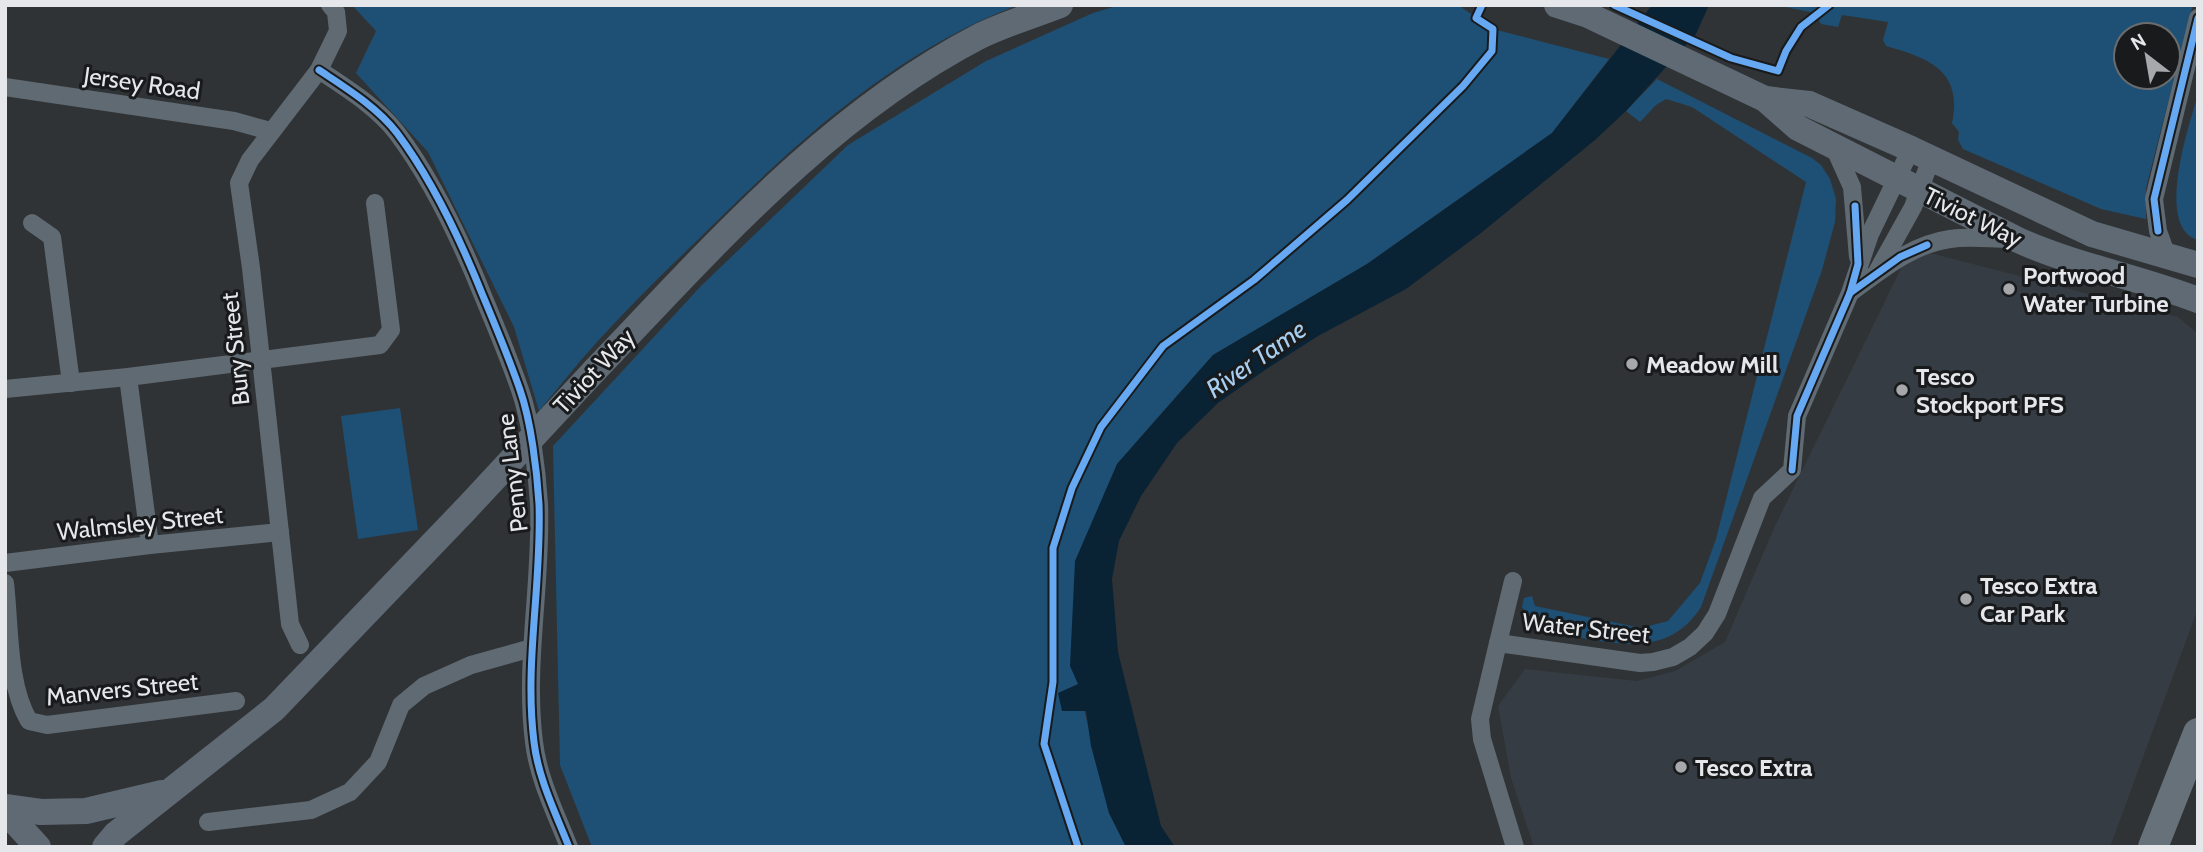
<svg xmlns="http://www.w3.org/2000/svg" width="2203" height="852" font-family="Cabin,sans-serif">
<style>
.built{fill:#353c43}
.green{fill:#1e5075;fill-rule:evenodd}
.water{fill:#092335}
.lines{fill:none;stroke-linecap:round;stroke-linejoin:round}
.street{stroke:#606a73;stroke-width:18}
.primary{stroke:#5f6a75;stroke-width:26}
.highway{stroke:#677179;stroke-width:30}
.primary-bridge{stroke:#5f6a75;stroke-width:26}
.cycleway-casing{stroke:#181a1c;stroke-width:11}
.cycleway{stroke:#66a8f1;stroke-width:7}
.poi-dot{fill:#a6a8ab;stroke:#181a1c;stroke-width:2.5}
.labels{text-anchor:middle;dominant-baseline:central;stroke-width:6;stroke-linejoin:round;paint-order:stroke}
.street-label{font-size:24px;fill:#e5e7ea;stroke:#181a1c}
.poi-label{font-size:24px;font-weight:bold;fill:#e5e7ea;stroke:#181a1c;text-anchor:start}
.water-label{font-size:26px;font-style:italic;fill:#a7cef0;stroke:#181a1c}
</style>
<rect width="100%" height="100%" fill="#303335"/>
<!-- built -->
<path class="built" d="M1911,248L2178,317L2198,334V608L2110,847H1534L1511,778L1498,706L1525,669L1637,681L1675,671L1725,642L1775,526Z"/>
<!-- green -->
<g class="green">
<path d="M352,5H1018C901,49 805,134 717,221C677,260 635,300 597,342C577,364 558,388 539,411L514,327L428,152L356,73L376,31Z"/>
<path d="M1120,5H1458L1493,29L1609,59L1552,133L1367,264L1213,355L1117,464L1078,684L1109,813L1126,847H592L560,765L553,446L701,286L848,145L986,61L1093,13Z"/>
<path d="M1776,5H2193L2146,188V219L2101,209L1963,149L1958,140L1959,132L1952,123C1963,70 1928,58 1886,46L1883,40L1888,22L1842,15L1838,27L1821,24L1815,13ZM2126,35H2168V77H2126Z"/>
<path d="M1657,79L1812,158L1821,165L1830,179L1836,199L1835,222L1822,270L1701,607C1664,665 1602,639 1546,632L1539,629L1522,607L1524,598L1532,596L1535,606L1641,628L1668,621L1700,583L1716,539L1806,182L1692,107L1666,99L1656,105L1640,122L1626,111Z"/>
<path d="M2198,94V240C2154,227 2190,123 2198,94Z"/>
<path d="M400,408L418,530L358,539L341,416Z"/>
</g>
<!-- water -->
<path class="water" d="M1652,5H1709L1696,34L1626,111L1595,140L1481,233L1406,289L1318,336L1265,370L1218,403L1177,443L1141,496L1119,541L1112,579L1118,652L1161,826L1175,847H1126L1109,813L1091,746L1086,711H1062L1058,693L1078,684L1070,666L1075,561L1117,464L1213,355L1367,264L1552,133Z"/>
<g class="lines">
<!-- street -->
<g class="street">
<path d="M319,70C346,88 377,107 397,133C433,181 461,241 483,296C496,327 509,358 520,390C531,421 537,471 539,504C542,584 524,663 534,742C538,778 556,814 569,847"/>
<path d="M5,87L234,121L270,131"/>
<path d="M1834,147L1852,187L1858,257"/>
<path d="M32,223L52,237L71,383"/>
<path d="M2167,256L2158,231L2154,199L2198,18"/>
<path d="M1878,270L1913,207L1931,159"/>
<path d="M1850,293C1880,271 1912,244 1950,239C1970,236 1990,239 2010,239"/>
<path d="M128,377L150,545"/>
<path d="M5,389L128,377L380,345L391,330L375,203"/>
<path d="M5,563L150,545L280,532"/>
<path d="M5,583C10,625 7,684 29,721L47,725L236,701"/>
<path d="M1498,643L1513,581"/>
<path d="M300,645L290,624L251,268L239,183L250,160L319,70L338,31L336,12L330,5"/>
<path d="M208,822L311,810L350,792L378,762L401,705L424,686L471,665L532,648"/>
<path d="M1515,847L1482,739L1480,719L1498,643L1640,663L1653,662L1673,657L1690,647L1705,633L1717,614L1762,498L1792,470L1797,416L1850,293L1870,234L1911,149"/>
</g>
<!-- primary -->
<g class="primary">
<path d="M1557,5L1588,15L1765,99L1798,128L2018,240C2076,266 2138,277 2198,300"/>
<path d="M1765,99L1809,104L1911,149L2092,234L2198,265"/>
<path d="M595,370C712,248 827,115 980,36C1005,24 1034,15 1060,5"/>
<path d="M5,807L41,812L86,811L162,793"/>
<path d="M5,816L16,823L38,847"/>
<path d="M105,847L116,834L274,709L465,510"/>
</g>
<!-- highway -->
<path class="highway" d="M2153,847L2198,733"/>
<!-- primary-bridge -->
<path class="primary-bridge" d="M465,510L595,370"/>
<!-- cycleway casing -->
<g class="cycleway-casing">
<g id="cycleway">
<path d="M1614,5L1731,58L1778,71L1786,51L1801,27L1829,5"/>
<path d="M319,70C346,88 377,107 397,133C433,181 461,241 483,296C496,327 509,358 520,390C531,421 537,471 539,504C542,584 524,663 534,742C538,778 556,814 569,847"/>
<path d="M2158,231L2154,199L2198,18"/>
<path d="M1850,293L1900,257L1927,245"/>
<path d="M1792,470L1797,416L1850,293L1858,264L1855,206"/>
<path d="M1078,847L1044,744L1053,682V548L1072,488L1101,427L1163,346L1254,280L1347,200L1463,86L1492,51L1493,29L1476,18L1482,5"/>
</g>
</g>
<!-- cycleway -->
<use href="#cycleway" class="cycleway"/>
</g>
<!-- markers -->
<g class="poi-dot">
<circle cx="2009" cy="289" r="7"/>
<circle cx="1632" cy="364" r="7"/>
<circle cx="1902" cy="390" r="7"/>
<circle cx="1966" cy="599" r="7"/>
<circle cx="1681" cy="767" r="7"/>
</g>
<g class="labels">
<!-- street labels -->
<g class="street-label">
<text transform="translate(142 83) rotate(8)">Jersey Road</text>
<text transform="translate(1973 217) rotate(26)">Tiviot Way</text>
<text transform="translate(235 349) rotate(-96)">Bury Street</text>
<text transform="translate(594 371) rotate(-47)">Tiviot Way</text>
<text transform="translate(512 473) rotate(-97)">Penny Lane</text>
<text transform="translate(140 523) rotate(-6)">Walmsley Street</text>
<text transform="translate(1586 628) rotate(6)">Water Street</text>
<text transform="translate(122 689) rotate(-6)">Manvers Street</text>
</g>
<!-- poi labels -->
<g class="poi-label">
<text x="2023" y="275">Portwood<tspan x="2023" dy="28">Water Turbine</tspan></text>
<text x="1646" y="364">Meadow Mill</text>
<text x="1916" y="376">Tesco<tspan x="1916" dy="28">Stockport PFS</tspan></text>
<text x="1980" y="585">Tesco Extra<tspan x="1980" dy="28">Car Park</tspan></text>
<text x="1695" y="767">Tesco Extra</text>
</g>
<!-- water labels -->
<g class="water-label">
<text transform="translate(1256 359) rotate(-35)">River Tame</text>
</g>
</g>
<!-- border -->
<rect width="2203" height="852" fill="none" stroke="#e5e7ea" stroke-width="14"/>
<!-- north arrow -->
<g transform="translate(2147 56) rotate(329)"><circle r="33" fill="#181a1c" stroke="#6a6c6e" stroke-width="2"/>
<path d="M0-5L12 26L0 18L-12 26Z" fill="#a6a8ab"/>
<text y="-10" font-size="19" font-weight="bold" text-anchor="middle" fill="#e5e7ea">N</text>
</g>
</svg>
